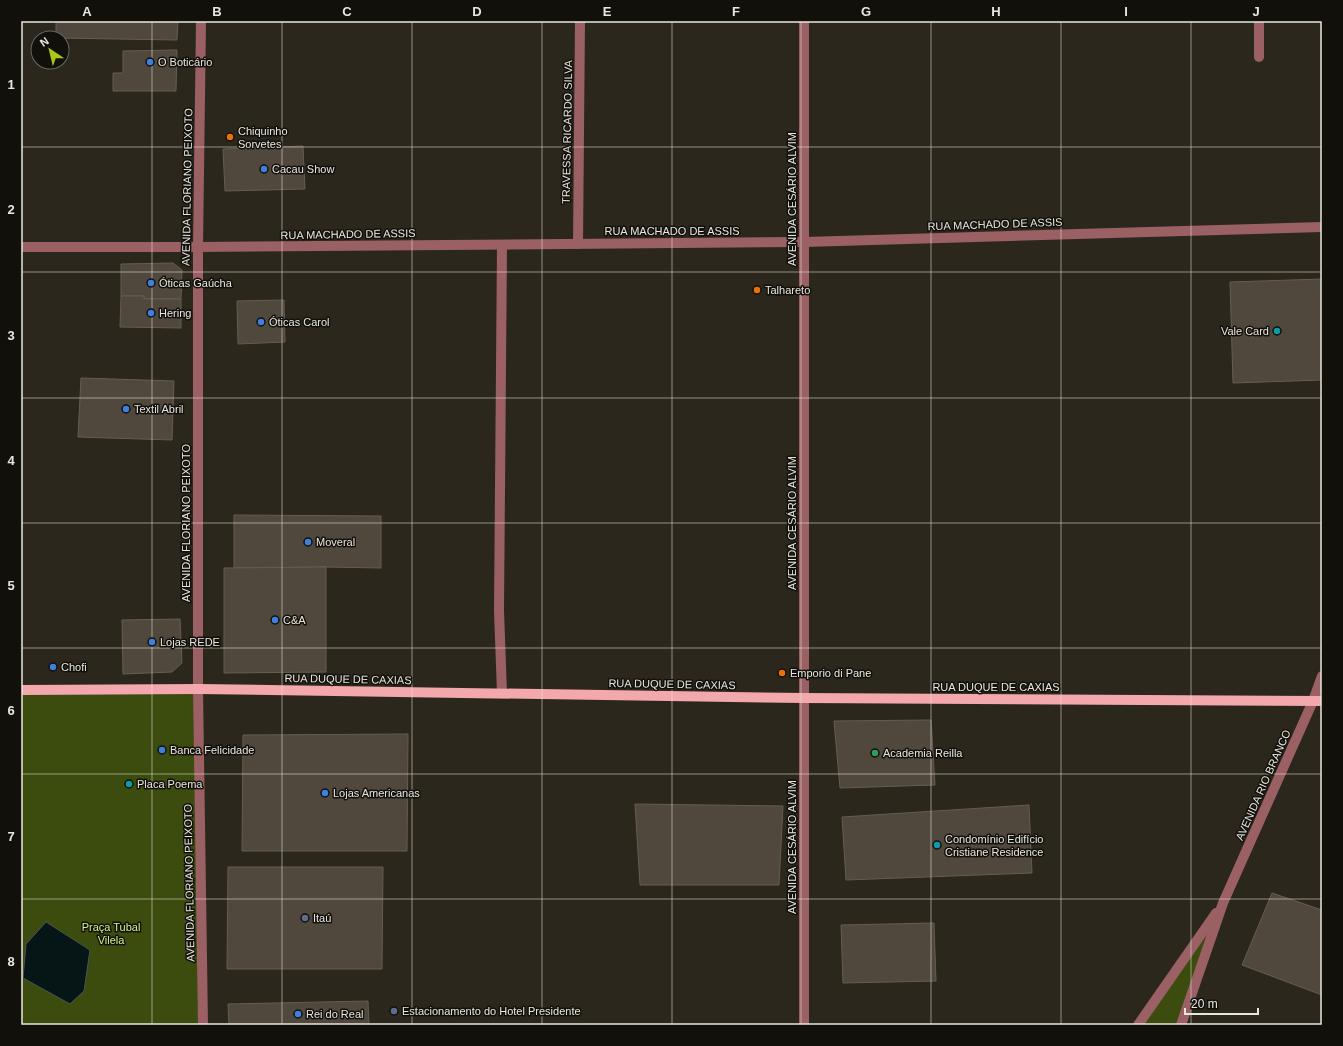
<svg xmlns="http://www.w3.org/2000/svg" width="1343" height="1046" font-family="Helvetica,sans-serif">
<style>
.green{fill:#3c4c0f}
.water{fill:#061616;stroke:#4a5452}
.building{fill:#50483d;stroke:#655d52}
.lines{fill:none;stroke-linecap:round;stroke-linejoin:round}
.minor{stroke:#9b6064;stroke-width:10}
.major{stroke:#f2a8ac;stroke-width:10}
.grid{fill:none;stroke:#e9e6df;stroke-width:1;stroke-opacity:0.55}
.shop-dot{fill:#3f7fe0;stroke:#12100b;stroke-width:1.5}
.food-dot{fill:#e8710a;stroke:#12100b;stroke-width:1.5}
.culture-dot{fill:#0f9aa8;stroke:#12100b;stroke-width:1.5}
.leisure-dot{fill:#2e9e5b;stroke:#12100b;stroke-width:1.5}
.service-dot{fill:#5c6f8a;stroke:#12100b;stroke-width:1.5}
.labels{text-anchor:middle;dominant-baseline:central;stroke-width:3;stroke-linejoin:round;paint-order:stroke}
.poi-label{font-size:11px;fill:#e9e6df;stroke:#12100b;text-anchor:start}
.street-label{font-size:11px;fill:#e9e6df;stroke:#12100b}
.park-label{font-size:11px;fill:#d2f385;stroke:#12100b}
.neatline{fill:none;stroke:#e9e6df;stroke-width:1.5}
.grid-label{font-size:13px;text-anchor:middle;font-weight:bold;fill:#e9e6df}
</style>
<rect width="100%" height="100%" fill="#2b271c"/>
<!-- green -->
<g class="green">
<path d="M198,689L203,1025H21V690Z"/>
<path d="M1223,903L1181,1025H1138Z"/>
</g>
<!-- water -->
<path class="water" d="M46,922L90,950L84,991L70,1004L23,978L26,944Z"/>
<!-- building -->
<g class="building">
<path d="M56,21H178L177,40L56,38Z"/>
<path d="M177,50L176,91H113V73H123V51Z"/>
<path d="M303,146L305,189L225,191L223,149Z"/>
<path d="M173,263L182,270L181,299H144V296H121V264Z"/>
<path d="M1322,279V380L1233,383L1230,282Z"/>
<path d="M121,296H144V299H181V328L120,327Z"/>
<path d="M284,300L285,342L238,344L237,301Z"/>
<path d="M81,378L174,381L172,440L78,437Z"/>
<path d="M234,515L381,516V568L326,567L234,568Z"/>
<path d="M326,567V672L224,673V568Z"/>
<path d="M180,619L182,663L172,672L123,674L122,620Z"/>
<path d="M931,720L935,785L840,788L834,721Z"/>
<path d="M408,734L407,851H242L243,735Z"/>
<path d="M635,804L783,806L779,885H640Z"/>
<path d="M1029,805L1032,873L846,880L842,817Z"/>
<path d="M228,867H383L382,969H227Z"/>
<path d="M1272,893L1322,910V995L1242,965Z"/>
<path d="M934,923L936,981L843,983L841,925Z"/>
<path d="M368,1001L369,1025H229L228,1004Z"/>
</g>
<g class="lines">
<!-- minor -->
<g class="minor">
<path d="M201,21L198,247V689L203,1025"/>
<path d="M1259,57V21"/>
<path d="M578,244L580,21"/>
<path d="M502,245L499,611L502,693"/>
<path d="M21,247H198L804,242L1322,227"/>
<path d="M804,1025V21"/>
<path d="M1138,1025L1216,913"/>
<path d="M1181,1025L1223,903L1313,701L1322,676"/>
</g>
<!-- major -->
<path class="major" d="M21,690L198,689L804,698L1322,701"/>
</g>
<!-- grid -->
<path class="grid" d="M152,21V1025M282,21V1025M412,21V1025M542,21V1025M672,21V1025M801,21V1025M931,21V1025M1061,21V1025M1191,21V1025M21,147H1322M21,272H1322M21,398H1322M21,523H1322M21,648H1322M21,774H1322M21,899H1322"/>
<!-- markers -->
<g class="shop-dot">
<circle cx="150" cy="62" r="4"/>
<circle cx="264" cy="169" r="4"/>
<circle cx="151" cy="283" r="4"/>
<circle cx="151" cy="313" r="4"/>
<circle cx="261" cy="322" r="4"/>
<circle cx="126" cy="409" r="4"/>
<circle cx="308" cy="542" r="4"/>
<circle cx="275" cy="620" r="4"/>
<circle cx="152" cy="642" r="4"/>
<circle cx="53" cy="667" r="4"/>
<circle cx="162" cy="750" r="4"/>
<circle cx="325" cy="793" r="4"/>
<circle cx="298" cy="1014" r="4"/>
</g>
<g class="food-dot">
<circle cx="230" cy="137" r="4"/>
<circle cx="757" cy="290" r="4"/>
<circle cx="782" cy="673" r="4"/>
</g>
<g class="culture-dot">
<circle cx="1277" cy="331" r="4"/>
<circle cx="129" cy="784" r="4"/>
<circle cx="937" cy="845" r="4"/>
</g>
<circle class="leisure-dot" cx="875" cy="753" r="4"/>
<g class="service-dot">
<circle cx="305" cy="918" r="4"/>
<circle cx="394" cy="1011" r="4"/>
</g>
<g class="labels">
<!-- poi labels -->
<g class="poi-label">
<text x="158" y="62">O Boticário</text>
<text x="238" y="131">Chiquinho<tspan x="238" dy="13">Sorvetes</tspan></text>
<text x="272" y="169">Cacau Show</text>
<text x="159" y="283">Óticas Gaúcha</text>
<text x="765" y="290">Talhareto</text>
<text x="159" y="313">Hering</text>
<text x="269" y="322">Óticas Carol</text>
<text x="1269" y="331" text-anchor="end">Vale Card</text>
<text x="134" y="409">Textil Abril</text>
<text x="316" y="542">Moveral</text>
<text x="283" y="620">C&amp;A</text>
<text x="160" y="642">Lojas REDE</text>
<text x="61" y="667">Chofi</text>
<text x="790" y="673">Emporio di Pane</text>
<text x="170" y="750">Banca Felicidade</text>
<text x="883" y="753">Academia Reilla</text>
<text x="137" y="784">Placa Poema</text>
<text x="333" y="793">Lojas Americanas</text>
<text x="945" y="839">Condomínio Edifício<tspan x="945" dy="13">Cristiane Residence</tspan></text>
<text x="313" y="918">Itaú</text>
<text x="402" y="1011">Estacionamento do Hotel Presidente</text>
<text x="306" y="1014">Rei do Real</text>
</g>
<!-- street labels -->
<g class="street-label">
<text transform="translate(567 132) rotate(-89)">TRAVESSA RICARDO SILVA</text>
<text transform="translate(187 187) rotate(-89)">AVENIDA FLORIANO PEIXOTO</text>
<text transform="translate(792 199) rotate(-90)">AVENIDA CESÁRIO ALVIM</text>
<text transform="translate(995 224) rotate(-2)">RUA MACHADO DE ASSIS</text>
<text x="672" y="231">RUA MACHADO DE ASSIS</text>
<text transform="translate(348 234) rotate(-1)">RUA MACHADO DE ASSIS</text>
<text transform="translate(186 523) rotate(-90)">AVENIDA FLORIANO PEIXOTO</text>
<text transform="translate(792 523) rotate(-90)">AVENIDA CESÁRIO ALVIM</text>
<text transform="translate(348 679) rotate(1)">RUA DUQUE DE CAXIAS</text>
<text transform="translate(672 684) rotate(1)">RUA DUQUE DE CAXIAS</text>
<text x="996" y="687">RUA DUQUE DE CAXIAS</text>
<text transform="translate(1263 785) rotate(-66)">AVENIDA RIO BRANCO</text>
<text transform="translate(792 847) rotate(-90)">AVENIDA CESÁRIO ALVIM</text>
<text transform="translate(189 883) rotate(-91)">AVENIDA FLORIANO PEIXOTO</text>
</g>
<!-- park labels -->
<g class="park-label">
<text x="111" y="927">Praça Tubal<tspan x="111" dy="13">Vilela</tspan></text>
</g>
</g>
<!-- border -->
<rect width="1343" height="1046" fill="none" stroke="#12100b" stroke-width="44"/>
<!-- north arrow -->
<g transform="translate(50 50) rotate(325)"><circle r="19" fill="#12100b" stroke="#686660"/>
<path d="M0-3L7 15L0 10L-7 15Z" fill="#aac717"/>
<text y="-6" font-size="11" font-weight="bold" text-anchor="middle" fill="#e9e6df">N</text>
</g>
<!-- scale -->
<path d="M1185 1008v6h73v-6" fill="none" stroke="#e9e6df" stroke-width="2"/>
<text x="1191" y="1008" font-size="12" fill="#e9e6df" stroke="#12100b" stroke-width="3" paint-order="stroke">20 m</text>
<rect x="22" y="22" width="1299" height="1002" class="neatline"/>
<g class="grid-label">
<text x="87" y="16">A</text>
<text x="217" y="16">B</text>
<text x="347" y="16">C</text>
<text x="477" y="16">D</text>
<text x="607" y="16">E</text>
<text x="736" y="16">F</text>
<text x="866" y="16">G</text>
<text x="996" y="16">H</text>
<text x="1126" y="16">I</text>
<text x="1256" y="16">J</text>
<text x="11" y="89">1</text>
<text x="11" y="214">2</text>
<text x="11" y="340">3</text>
<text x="11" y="465">4</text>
<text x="11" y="590">5</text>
<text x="11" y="715">6</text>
<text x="11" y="841">7</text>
<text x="11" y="966">8</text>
</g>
</svg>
